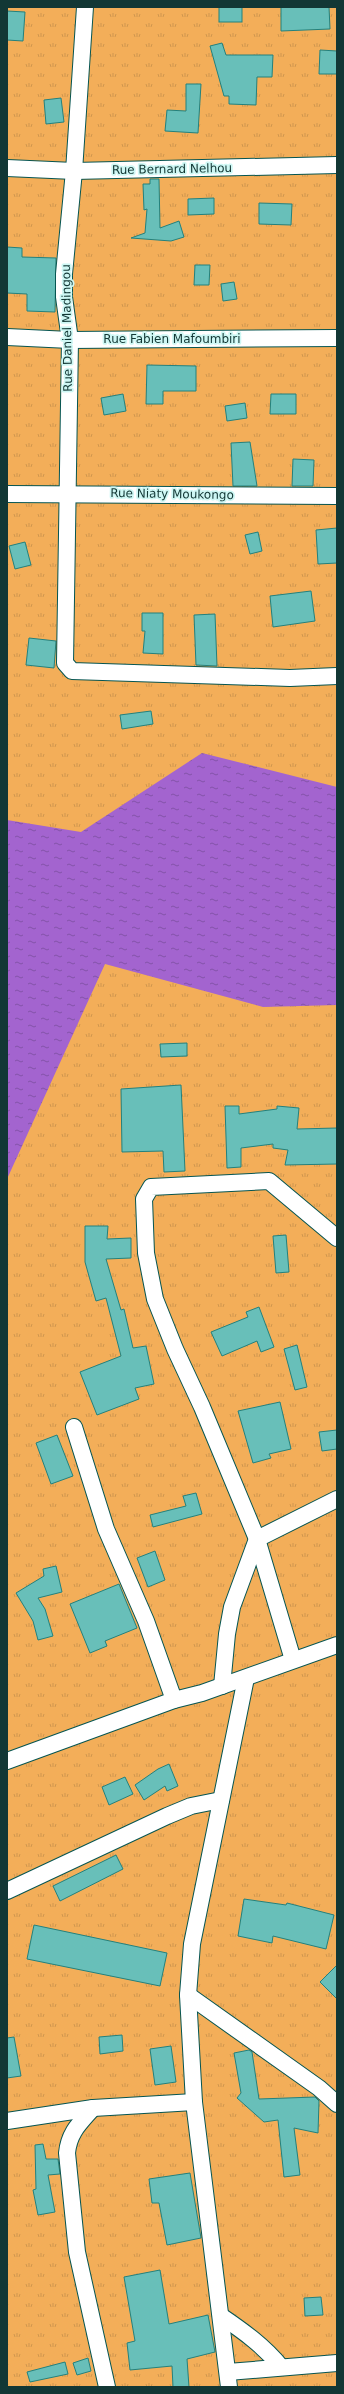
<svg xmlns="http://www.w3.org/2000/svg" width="344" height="2394" font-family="'DejaVu Sans',sans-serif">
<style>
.grass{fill:url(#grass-tufts)}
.water{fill:url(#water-ripples)}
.building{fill:#68bfb9;stroke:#23817d}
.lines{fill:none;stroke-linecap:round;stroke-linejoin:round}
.minor-casing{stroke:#065551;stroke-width:18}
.minor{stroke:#fff;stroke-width:16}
.labels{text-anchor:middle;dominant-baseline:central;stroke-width:3.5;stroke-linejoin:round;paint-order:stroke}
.street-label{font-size:12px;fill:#123735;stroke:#cef7f4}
</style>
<defs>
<pattern id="grass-tufts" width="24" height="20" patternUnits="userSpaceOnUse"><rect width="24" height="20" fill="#f3ae59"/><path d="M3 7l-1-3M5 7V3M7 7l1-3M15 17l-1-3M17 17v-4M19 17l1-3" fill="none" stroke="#cf964e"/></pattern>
<pattern id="water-ripples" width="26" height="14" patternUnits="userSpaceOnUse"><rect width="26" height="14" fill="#a364cf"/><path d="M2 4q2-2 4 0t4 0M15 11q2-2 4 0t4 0" fill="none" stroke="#8353a9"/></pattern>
</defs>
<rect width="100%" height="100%" fill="#88dfd9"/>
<!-- grass -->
<rect class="grass" x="7" y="7" width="330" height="2380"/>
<!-- water -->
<path class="water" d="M202,753L337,787V1005L263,1007L105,964L7,1179V820L81,832Z"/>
<!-- building -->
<g class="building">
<rect x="219" y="7" width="23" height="15"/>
<path d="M281,7H329L330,29L281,31Z"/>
<path d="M7,11L25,12L23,41L7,40Z"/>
<path d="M222,43L226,55H273L272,77H257L256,105L229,104V96H224L210,46Z"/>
<path d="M320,50L337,51V74H319Z"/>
<path d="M186,84H201L198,133L165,131L167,110L186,111Z"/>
<path d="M61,98L64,122L46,124L44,100Z"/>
<path d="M150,179H159L160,228L179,221L184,237L171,241L131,238L145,233L147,209L144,210L143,184H150Z"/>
<path d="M214,198V214L188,215V199Z"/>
<path d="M259,203L292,204L291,225L259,224Z"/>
<path d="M7,247L22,248V257L56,258L55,312L27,311V294L7,293Z"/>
<path d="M195,265H210L209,285H194Z"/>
<path d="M234,282L237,299L223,301L221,284Z"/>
<path d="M147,365L196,366V391H163V404H146Z"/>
<path d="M123,394L126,411L104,415L101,398Z"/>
<path d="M271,394H296V414H270Z"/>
<path d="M245,403L247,418L227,421L225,406Z"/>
<path d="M250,442L257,486H233L231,443Z"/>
<path d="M293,459L314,460L313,486H292Z"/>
<path d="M337,528V563L318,564L316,530Z"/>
<path d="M258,532L262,551L250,554L245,535Z"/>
<path d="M25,542L31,565L15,569L9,546Z"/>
<path d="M311,591L315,621L273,627L270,596Z"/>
<path d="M142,613H163V654L143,653L145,631H142Z"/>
<path d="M215,614L217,666L196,665L194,615Z"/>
<path d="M29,638L56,641L54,668L26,665Z"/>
<path d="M151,711L153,724L122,729L120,715Z"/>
<path d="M187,1043V1056L161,1057L160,1044Z"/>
<path d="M181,1085L185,1171L164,1172L163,1151L122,1152L121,1089Z"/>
<path d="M225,1106H239V1114L277,1109V1106L299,1108L297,1129L337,1128V1164L285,1165L288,1150L273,1148V1144L241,1148V1167L227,1168Z"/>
<path d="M85,1226H108L107,1239L131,1238V1258L106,1259L121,1310L124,1309L133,1348L146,1346L154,1384L135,1388L139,1399L97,1415L80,1372L121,1356L106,1298L96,1301L85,1262Z"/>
<path d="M286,1235L289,1272L276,1273L273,1236Z"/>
<path d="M259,1307L274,1347L261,1352L257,1341L222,1356L211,1332L248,1317L246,1312Z"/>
<path d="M297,1345L307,1387L295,1390L284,1349Z"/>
<path d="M280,1402L291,1449L269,1454L271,1458L253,1463L238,1411Z"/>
<path d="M337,1430V1449L322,1451L319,1432Z"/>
<path d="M57,1435L73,1476L51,1484L36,1443Z"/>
<path d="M196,1493L202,1514L153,1527L150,1515L186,1506L183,1496Z"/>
<path d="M155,1551L165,1580L148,1587L137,1558Z"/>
<path d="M56,1566L62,1592L38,1598L45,1609L53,1636L38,1640L33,1621L16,1593L44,1576L43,1569Z"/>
<path d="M119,1584L137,1628L105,1641L107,1646L90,1653L70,1604Z"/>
<path d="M169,1764L178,1786L167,1791L165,1786L144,1800L135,1785L158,1769Z"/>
<path d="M125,1777L133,1794L109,1805L102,1787Z"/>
<path d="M116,1855L123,1869L60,1901L53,1886Z"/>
<path d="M244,1899L286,1905L287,1903L334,1915L326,1949L273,1936L272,1943L238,1936Z"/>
<path d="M34,1925L167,1953L160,1986L27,1959Z"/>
<path d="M337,1965V1999L320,1982Z"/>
<path d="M122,2035L123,2051L100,2054L99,2037Z"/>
<path d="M14,2037L21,2076L7,2078V2038Z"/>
<path d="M171,2046L176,2082L155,2085L150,2049Z"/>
<path d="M249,2050L252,2052L259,2099L315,2097L319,2101L318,2133L294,2128L300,2175L284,2177L278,2120L264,2122L237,2098L241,2093L234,2053Z"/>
<path d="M43,2144L46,2159H58L60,2174L48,2175L55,2212L38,2215L33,2190L36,2189L35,2145Z"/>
<path d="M190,2173L201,2238L167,2245L159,2203H152L149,2179Z"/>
<path d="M160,2270L169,2324L208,2315L215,2352L187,2359L189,2387H173L172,2366L130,2370L127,2343L135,2341L124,2277Z"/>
<path d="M321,2297L323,2315L305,2316L304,2298Z"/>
<path d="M88,2358L91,2371L77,2375L73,2363Z"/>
<path d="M65,2362L68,2374L30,2382L27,2372Z"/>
</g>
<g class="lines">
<!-- minor casing -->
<g class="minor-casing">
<g id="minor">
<path d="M85,7L74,171L64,274V297L70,340L65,663L72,671L290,678L337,676"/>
<path d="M7,168L74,171L337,165"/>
<path d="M7,337L70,340L337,338"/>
<path d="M7,494L337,496"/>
<path d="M74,1427L106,1529L146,1621L174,1700"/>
<path d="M293,1660L257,1539L202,1407L175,1349L155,1299L146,1253L144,1199L151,1187L269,1181L337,1238"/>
<path d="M222,1686L227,1634L232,1607L257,1539L337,1499"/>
<path d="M7,1761L174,1700L202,1693L337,1645"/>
<path d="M7,1891L167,1816L191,1806L221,1800"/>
<path d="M188,1995L319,2088L337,2104"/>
<path d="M93,2108C80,2123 69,2132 67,2153L77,2252L107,2387"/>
<path d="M7,2121L93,2108L194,2102"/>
<path d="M221,2316C243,2331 264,2346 281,2367"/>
<path d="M228,2372L337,2363"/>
<path d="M229,2387L194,2102L188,1995L192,1944L246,1678"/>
</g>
</g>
<!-- minor -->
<use href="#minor" class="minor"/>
</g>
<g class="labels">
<!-- street labels -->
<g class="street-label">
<text transform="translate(172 169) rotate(-1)">Rue Bernard Nelhou</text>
<text transform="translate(67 328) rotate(-91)">Rue Daniel Madingou</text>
<text x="172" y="339">Rue Fabien Mafoumbiri</text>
<text transform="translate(172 494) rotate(1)">Rue Niaty Moukongo</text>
</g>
</g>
<!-- border -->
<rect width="344" height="2394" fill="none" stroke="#123735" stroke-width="16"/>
</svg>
